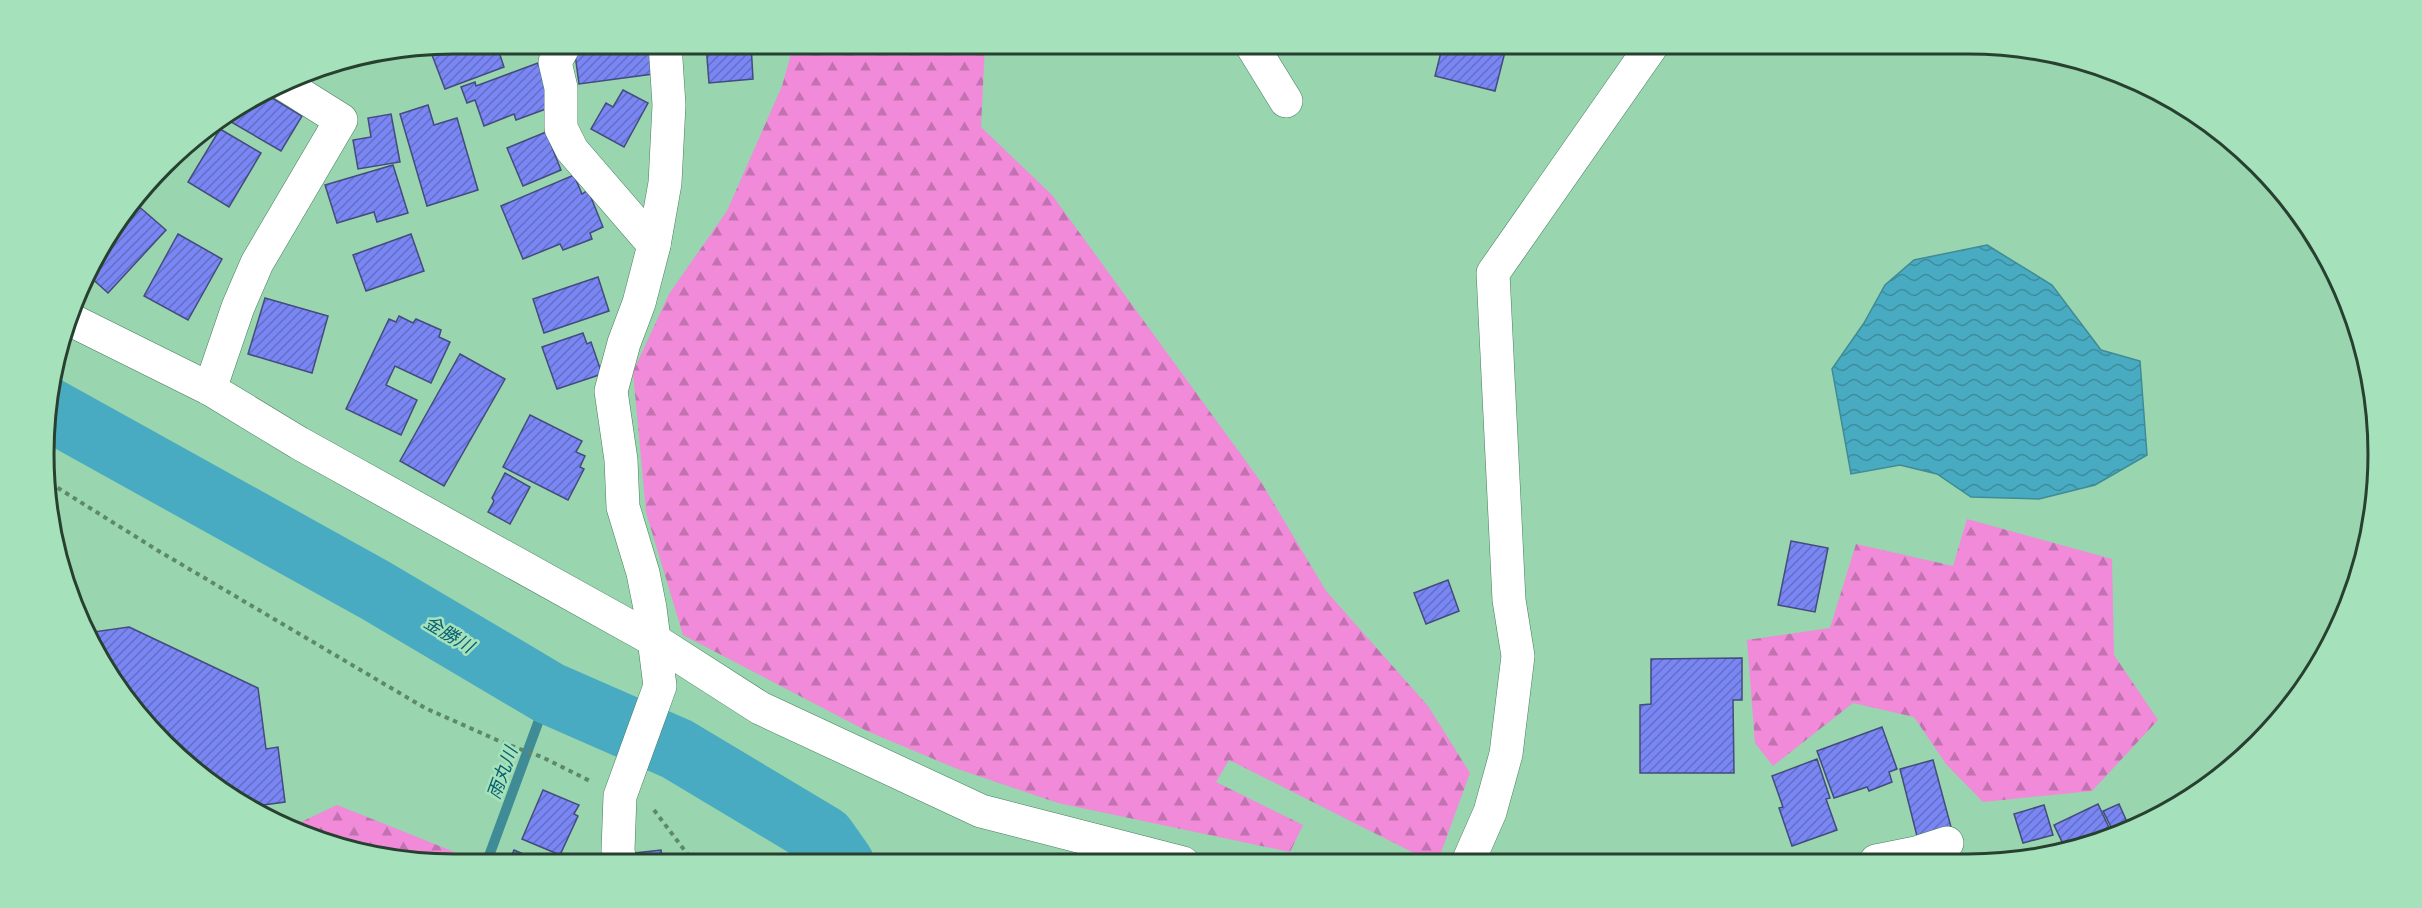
<svg xmlns="http://www.w3.org/2000/svg" width="2422" height="908" font-family="'Roboto Condensed','Noto Sans JP',sans-serif">
<style>
.forest{fill:url(#forest-firs)}
.water{fill:url(#water-waves);stroke:#3f8b96;stroke-width:1.5}
.lines{fill:none;stroke-linecap:round;stroke-linejoin:round}
.stream{stroke:#3f8b96;stroke-width:10}
.river{stroke:#49abc2;stroke-width:63}
.building{fill:url(#building-hatch);stroke:#444b7d;stroke-width:1.5}
.minor-casing{stroke:#457e5c;stroke-width:34}
.path{stroke:#5e886d;stroke-width:4;stroke-dasharray:4.5 4.5;stroke-linecap:butt}
.minor{stroke:#fff;stroke-width:33}
.labels{text-anchor:middle;dominant-baseline:central;stroke-width:5;stroke-linejoin:round;paint-order:stroke}
.water-label{font-size:18px;font-style:italic;fill:#085e6f;stroke:#a5e2bb}
.rim{fill:none;stroke:#274030;stroke-width:3}
</style>
<defs>
<pattern id="forest-firs" width="22" height="20" patternUnits="userSpaceOnUse" patternTransform="scale(1.5)"><rect width="22" height="20" fill="#f08ad9"/><path d="M5 1l3.5 6h-7zM16 11l3.5 6h-7z" fill="#c272b0"/></pattern>
<pattern id="water-waves" width="16" height="10" patternUnits="userSpaceOnUse" patternTransform="scale(1.5)"><rect width="16" height="10" fill="#49abc2"/><path d="M0 5q4-4 8 0t8 0" fill="none" stroke="#3d8d9e"/></pattern>
<pattern id="building-hatch" width="6" height="6" patternUnits="userSpaceOnUse" patternTransform="scale(1.5)"><rect width="6" height="6" fill="#7986f3"/><path d="M-1 1l2-2M0 6l6-6M5 7l2-2" fill="none" stroke="#636fc5"/></pattern>
</defs>
<rect width="100%" height="100%" fill="#99d5ae"/>
<!-- forest -->
<g class="forest">
<path d="M794,44H985L981,127L1052,195L1261,482L1326,591L1428,706L1470,773L1439,858L1416,854L1229,760L1216,782L1303,825L1290,852L1058,803L955,768L867,731L683,635L646,512L633,372L669,294L727,211L782,86Z"/>
<path d="M1967,519L2112,559L2114,655L2158,720L2092,791L1983,802L1946,764L1914,717L1853,703L1773,766L1755,743L1747,640L1830,628L1856,544L1953,566Z"/>
<path d="M337,805L477,861L474,864H454L347,850L303,834L299,823Z"/>
</g>
<!-- water -->
<path class="water" d="M1987,245L2052,285L2101,350L2140,361L2147,455L2095,485L2039,499L1971,497L1937,474L1900,465L1851,474L1832,369L1864,323L1885,285L1914,260Z"/>
<g class="lines">
<!-- stream -->
<path class="stream" d="M486,864L549,693"/>
<!-- river -->
<path class="river" d="M47,408L375,590L549,693L677,749L824,837L843,864"/>
</g>
<!-- building -->
<g class="building">
<path d="M590,44H649L653,74L579,84L574,47L590,46Z"/>
<path d="M706,44H751L753,79L709,83Z"/>
<path d="M1443,44H1507L1495,91L1435,76Z"/>
<path d="M460,45L464,54L482,48L484,54L498,49L504,67L445,89L432,55Z"/>
<path d="M430,48L394,58L393,54Z"/>
<path d="M538,63L554,106L516,120L514,114L484,126L475,100L467,103L461,87L475,82L476,86Z"/>
<path d="M623,90L648,103L624,147L591,129L606,103L613,107Z"/>
<path d="M262,92L302,116L281,151L226,119L231,111L249,98Z"/>
<path d="M428,105L434,125L457,118L478,190L427,206L400,114Z"/>
<path d="M391,114L400,162L358,169L353,140L371,137L368,118Z"/>
<path d="M220,129L261,153L229,207L188,182Z"/>
<path d="M546,132L561,170L523,186L507,148Z"/>
<path d="M393,165L408,213L377,222L374,212L337,223L325,185Z"/>
<path d="M574,175L582,194L588,190L603,227L590,233L592,239L563,250L560,244L523,259L501,206Z"/>
<path d="M136,204L166,230L108,293L87,274L98,249Z"/>
<path d="M178,234L222,259L188,320L144,296Z"/>
<path d="M411,234L424,271L366,291L353,255Z"/>
<path d="M598,277L609,311L544,333L533,299Z"/>
<path d="M265,298L328,316L312,373L248,354Z"/>
<path d="M399,316L413,323L416,319L441,330L439,337L450,342L431,383L395,366L386,385L417,400L401,435L346,409L389,319L396,322Z"/>
<path d="M583,333L587,344L591,342L602,374L557,389L542,347Z"/>
<path d="M460,354L505,379L444,486L400,461Z"/>
<path d="M530,415L582,441L576,452L585,456L580,467L584,469L568,500L503,467Z"/>
<path d="M505,473L530,487L510,524L488,512L494,501L492,498Z"/>
<path d="M1791,541L1828,548L1815,612L1778,605Z"/>
<path d="M1448,580L1459,611L1426,624L1414,593Z"/>
<path d="M129,627L258,688L266,749L278,747L285,802L248,807L204,780L112,682L86,633Z"/>
<path d="M1742,658V700H1733L1734,773H1640V705L1651,704V659Z"/>
<path d="M1882,727L1897,769L1889,772L1892,782L1869,791L1867,787L1834,798L1817,751Z"/>
<path d="M1817,759L1830,798L1826,799L1837,830L1792,846L1779,808L1783,807L1772,776Z"/>
<path d="M1933,760L1951,827L1917,836L1900,769Z"/>
<path d="M543,790L579,805L574,814L578,816L560,855L522,839Z"/>
<path d="M2098,804L2111,832L2109,834L2065,848L2054,825Z"/>
<path d="M2119,804L2127,822L2112,829L2103,811Z"/>
<path d="M2044,805L2053,835L2023,843L2014,814Z"/>
<path d="M514,850L546,864H508Z"/>
<path d="M661,850L663,864H636L635,853Z"/>
</g>
<g class="lines">
<!-- minor casing -->
<g class="minor-casing">
<g id="minor">
<path d="M565,44L555,62L561,88V128L572,150L654,245"/>
<path d="M1251,44L1286,101"/>
<path d="M67,318L210,389L299,443L654,640L760,708L981,811L1183,863"/>
<path d="M210,389L238,307L257,263L341,120L282,83"/>
<path d="M1876,861L1916,853L1947,843"/>
<path d="M1468,862L1490,812L1506,754L1518,656L1509,600L1493,273L1653,44"/>
<path d="M620,864L618,850L620,796L660,686L650,608L643,573L623,507L621,460L611,391L624,343L639,303L654,245L665,183L669,105L665,44"/>
</g>
</g>
<!-- path -->
<g class="path">
<path d="M50,483L157,550L425,708L506,744L542,757L590,781"/>
<path d="M654,810L695,864"/>
</g>
<!-- minor -->
<use href="#minor" class="minor"/>
</g>
<g class="labels">
<!-- water labels -->
<g class="water-label">
<text transform="translate(449 634) rotate(31)">金勝川</text>
<text transform="translate(502 773) rotate(-70)">雨丸川</text>
</g>
</g>
<!-- crop -->
<path d="M0 0H2422V908H0ZM454 54H1968A400 400 0 0 1 2368 454V454A400 400 0 0 1 1968 854H454A400 400 0 0 1 54 454V454A400 400 0 0 1 454 54Z" fill="#a5e2bb" fill-rule="evenodd"/>
<path class="rim" d="M454 54H1968A400 400 0 0 1 2368 454V454A400 400 0 0 1 1968 854H454A400 400 0 0 1 54 454V454A400 400 0 0 1 454 54Z"/>
</svg>
